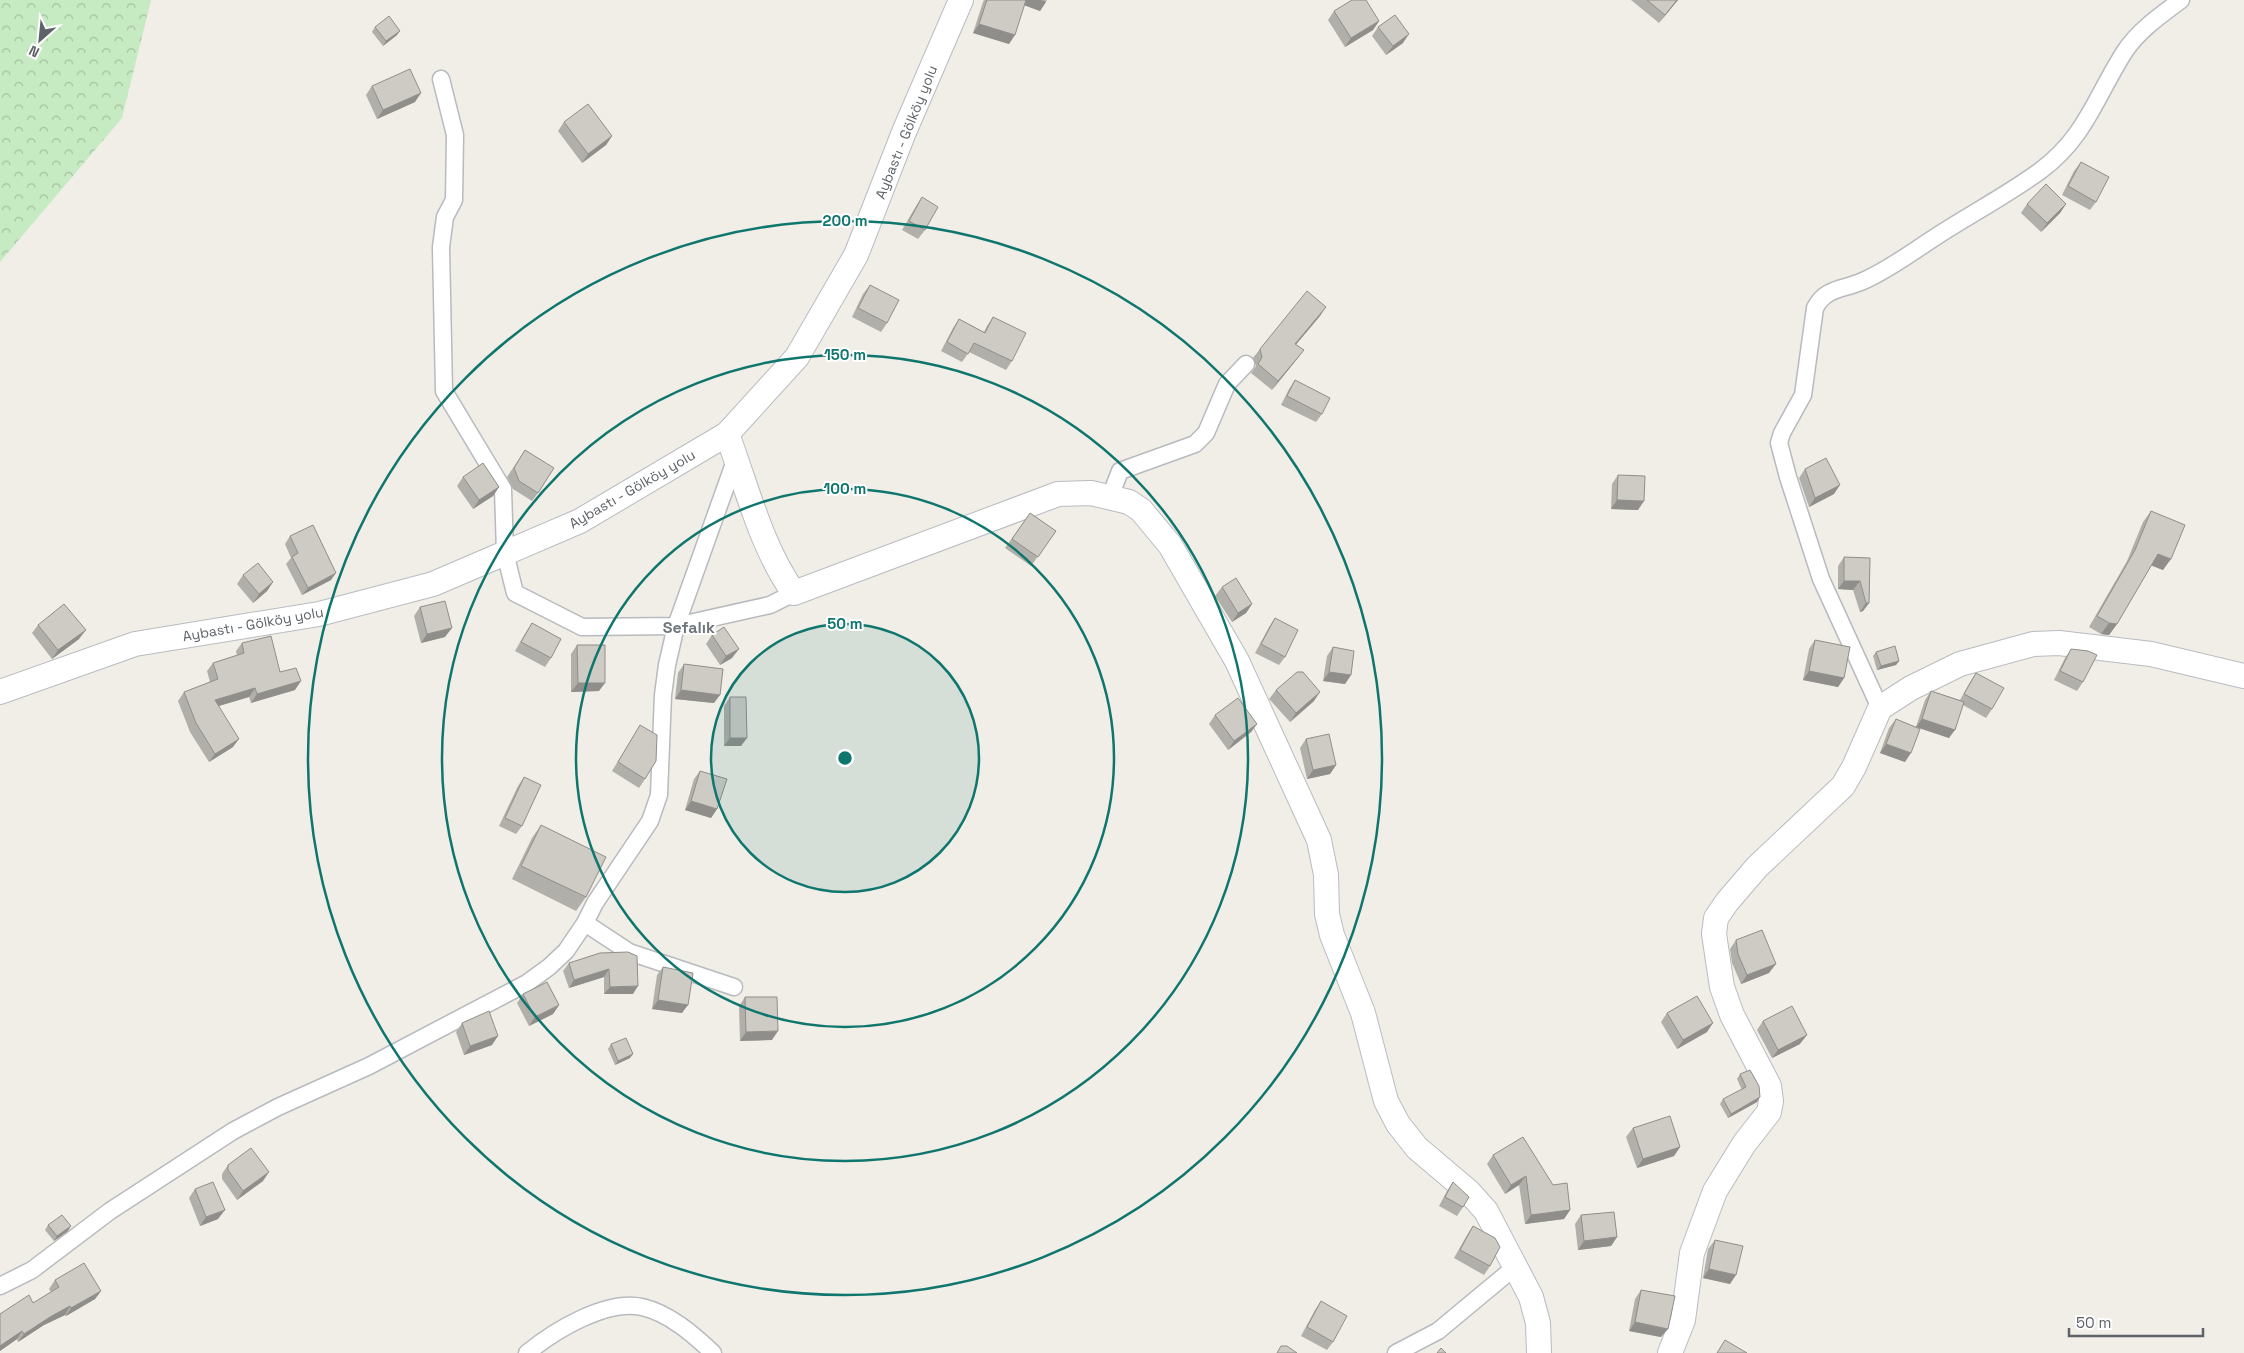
<svg xmlns="http://www.w3.org/2000/svg" width="2244" height="1353" font-family="'Space Grotesk',sans-serif">
<style>
.forest{fill:url(#forest-crowns)}
.lines{fill:none;stroke-linecap:round;stroke-linejoin:round}
.street-casing{stroke:#b7babe;stroke-width:19}
.secondary-casing{stroke:#b8bcc1;stroke-width:26}
.street{stroke:#fff;stroke-width:16}
.secondary{stroke:#fff;stroke-width:24}
.wall{fill:#b1afa9}
.shaded-wall{fill:#908e8a}
.building{fill:#cecbc5;stroke:#908e8a}
.ring{fill:none;stroke:#0f766e;stroke-width:2.5}
.labels{text-anchor:middle;dominant-baseline:central;stroke-width:4;stroke-linejoin:round;paint-order:stroke}
.street-label{font-size:14px;fill:#5e6368;stroke:#fff}
.quarter-label{font-size:16px;font-weight:bold;fill:#6f757a;stroke:#fff}
.centre{fill:#0f766e;stroke:#fff;stroke-width:2.5}
.ring-label{font-size:15px;text-anchor:middle;font-weight:bold;fill:#0f766e;stroke:#fff;stroke-width:4;stroke-linejoin:round;paint-order:stroke}
</style>
<defs>
<pattern id="forest-crowns" width="20" height="18" patternUnits="userSpaceOnUse" patternTransform="scale(1.25)"><rect width="20" height="18" fill="#c6eac2"/><path d="M2 6a3 3 0 1 1 6 0M12 15a3 3 0 1 1 6 0" fill="none" stroke="#a4c1a1"/></pattern>
</defs>
<rect width="100%" height="100%" fill="#f1eee7"/>
<!-- forest -->
<path class="forest" d="M0,0H151L122,118L0,262Z"/>
<g class="lines">
<!-- street casing -->
<g class="street-casing">
<g id="street">
<path d="M441,79L455,135L454,200L445,217L441,247L444,391L503,489L505,553L515,593L582,627L676,626L770,605L794,593"/>
<path d="M1110,497L1120,471L1195,444L1206,433L1227,384L1246,364"/>
<path d="M1880,708L1821,579L1788,477L1779,443L1782,433L1803,395L1815,308C1826,287 1843,290 1863,281C1890,269 1912,252 1937,236C1971,214 2007,195 2040,171C2086,137 2096,96 2125,51C2139,30 2161,15 2181,0"/>
<path d="M585,923L629,952L734,987"/>
<path d="M0,1286L32,1270L110,1211L233,1131L278,1107L369,1066L527,983L549,967L566,951L585,923L595,903L650,821L659,795L663,695L667,665L676,626L736,458"/>
<path d="M527,1353C554,1331 606,1299 642,1307C669,1313 694,1335 713,1353"/>
<path d="M1396,1353L1438,1331L1515,1267"/>
</g>
</g>
<!-- secondary casing -->
<g class="secondary-casing">
<g id="secondary">
<path d="M727,434C747,487 761,547 794,593L1058,494L1091,493L1129,502L1141,510L1170,545L1237,661L1319,840L1326,875L1327,914L1332,935L1363,1013L1386,1101L1398,1124L1417,1148L1469,1192L1486,1211L1531,1297L1538,1323L1539,1353"/>
<path d="M0,692L135,644L319,614L433,584L580,521L727,434L797,357L856,255L904,132L961,0"/>
<path d="M1670,1353L1683,1320L1692,1253L1715,1191L1744,1144L1769,1112L1771,1101L1769,1086L1732,1015L1722,987L1714,934L1716,918L1727,902L1757,867L1843,786L1854,767L1880,708L1911,688L1960,664L2033,644L2059,643L2151,654L2244,676"/>
</g>
</g>
<!-- street -->
<use href="#street" class="street"/>
<!-- secondary -->
<use href="#secondary" class="secondary"/>
</g>
<!-- wall -->
<g class="wall">
<path d="M984,0H1047L1040,11L1024,5L1009,44L973,33L983,2Z"/>
<path d="M1631,0H1678L1659,23Z"/>
<path d="M1334,11L1379,21L1373,30L1345,47L1328,20Z"/>
<path d="M375,27L397,35L383,46L372,32Z"/>
<path d="M1378,27L1403,43L1386,55L1372,36Z"/>
<path d="M372,86L415,102L377,119L366,95Z"/>
<path d="M564,122L612,136L606,145L582,163L558,131Z"/>
<path d="M2081,162L2096,202L2090,210L2062,195L2074,171Z"/>
<path d="M922,197L925,230L918,239L902,230L916,206Z"/>
<path d="M2027,204H2066L2060,213L2041,232L2021,213Z"/>
<path d="M870,285L887,323L881,332L852,317L863,294Z"/>
<path d="M1320,316L1296,344L1297,359L1272,390L1251,373L1256,366L1253,358L1260,349Z"/>
<path d="M993,317L1012,361L1006,370L969,352L962,362L941,351L953,328L959,319L984,332L987,326Z"/>
<path d="M1295,380L1322,414L1316,422L1281,405L1289,389Z"/>
<path d="M525,450L538,493L532,501L513,489L507,477Z"/>
<path d="M1805,469L1834,494L1809,507L1799,478Z"/>
<path d="M1618,475L1638,510L1611,509L1612,484Z"/>
<path d="M463,477L499,487L493,496L473,509L457,486Z"/>
<path d="M2151,511L2163,570L2151,565L2117,624L2109,635L2101,634L2089,627L2127,561L2143,522Z"/>
<path d="M1030,513L1056,531L1031,566L1005,548Z"/>
<path d="M290,536L331,580L302,595L286,564L291,558L285,544Z"/>
<path d="M1844,557L1870,558L1869,603L1863,611L1860,612L1853,590L1838,589V566Z"/>
<path d="M243,575L273,582L267,591L253,603L237,584Z"/>
<path d="M1222,587L1252,604L1246,613L1232,622L1215,596Z"/>
<path d="M420,607L445,637L421,643L414,616Z"/>
<path d="M1275,618L1285,657L1279,665L1255,653L1269,627Z"/>
<path d="M532,623L551,658L545,667L515,651L526,632Z"/>
<path d="M38,625L79,639L52,659L32,633Z"/>
<path d="M712,635L732,658L720,665L706,644Z"/>
<path d="M1815,640L1844,678L1838,687L1803,680L1809,649Z"/>
<path d="M242,643L280,672L295,690L251,703L249,697L218,706L233,747L209,762L190,732L178,701L184,692L210,682L207,671L213,663L237,655L236,651Z"/>
<path d="M577,645L599,691L571,692V654Z"/>
<path d="M1333,647L1351,675L1345,684L1323,681L1327,656Z"/>
<path d="M2071,649L2083,682L2077,691L2054,680L2065,658Z"/>
<path d="M1876,652L1899,661L1896,665L1877,670L1873,656Z"/>
<path d="M684,664L714,703L675,699L678,673Z"/>
<path d="M1976,673L1992,709L1986,718L1963,705L1949,738L1916,727L1905,762L1880,753L1889,728L1896,719L1916,727L1925,700L1931,691L1960,700L1970,682Z"/>
<path d="M1276,690L1314,701L1290,722L1269,699Z"/>
<path d="M730,697L741,746H724V706Z"/>
<path d="M1215,715L1257,724L1251,732L1228,750L1209,724Z"/>
<path d="M640,725L645,779L639,788L612,771Z"/>
<path d="M1306,739L1336,765L1330,774L1307,779L1300,748Z"/>
<path d="M700,771L717,809L711,818L685,810L694,779Z"/>
<path d="M524,777L522,826L516,834L499,826L518,786Z"/>
<path d="M541,825L586,897L576,911L512,879L532,838Z"/>
<path d="M1736,940L1769,973L1741,984L1732,963L1730,949Z"/>
<path d="M600,953L633,994H604V977L569,988L563,971L569,963Z"/>
<path d="M663,967L682,1013L652,1009L657,975Z"/>
<path d="M523,994L559,1005L553,1014L529,1026L517,1003Z"/>
<path d="M745,997L772,1040L740,1041L739,1006Z"/>
<path d="M1667,1013L1707,1032L1677,1049L1661,1022Z"/>
<path d="M1763,1021L1800,1044L1772,1058L1757,1030Z"/>
<path d="M462,1023L492,1045L464,1055L456,1032Z"/>
<path d="M611,1044L630,1058L615,1065L608,1049Z"/>
<path d="M1740,1074L1757,1102L1728,1118L1720,1104L1723,1099L1742,1090L1737,1079Z"/>
<path d="M1633,1128L1680,1147L1674,1156L1637,1168L1626,1137Z"/>
<path d="M1493,1155L1553,1185L1570,1210L1564,1219L1525,1224L1519,1185L1505,1194L1487,1164Z"/>
<path d="M228,1165L263,1181L237,1200L222,1179V1174Z"/>
<path d="M1453,1182L1463,1207L1457,1216L1439,1206L1447,1191Z"/>
<path d="M195,1189L218,1219L200,1226L189,1198Z"/>
<path d="M1581,1215L1617,1237L1611,1246L1578,1250L1575,1224Z"/>
<path d="M48,1225L68,1231L54,1241L45,1230Z"/>
<path d="M1473,1226L1490,1266L1484,1275L1454,1258L1467,1235Z"/>
<path d="M1715,1240L1730,1284L1703,1278L1708,1249Z"/>
<path d="M55,1280L101,1291L95,1299L66,1316L65,1315L44,1325L18,1342L17,1339L0,1351V1314L33,1303L51,1292L49,1289Z"/>
<path d="M1641,1290L1661,1337L1629,1331L1635,1299Z"/>
<path d="M1321,1301L1333,1342L1327,1350L1301,1336L1315,1310Z"/>
</g>
<!-- shaded-wall -->
<g class="shaded-wall">
<path d="M1024,0H1041L1046,2L1040,11L1021,4Z"/>
<path d="M1677,0H1678L1659,23L1665,15Z"/>
<path d="M1379,21L1373,30L1345,47L1351,38Z"/>
<path d="M979,24L1015,35L1009,44L973,33Z"/>
<path d="M400,31L397,35L383,46L386,41Z"/>
<path d="M1409,34L1403,43L1386,55L1393,46Z"/>
<path d="M421,93L415,102L377,119L383,110Z"/>
<path d="M612,136L606,145L582,163L588,154Z"/>
<path d="M2066,204L2060,213L2041,232L2047,223Z"/>
<path d="M1326,307L1320,316L1289,353L1295,344Z"/>
<path d="M1304,350L1297,359L1272,390L1278,381Z"/>
<path d="M1840,485L1834,494L1809,507L1815,498Z"/>
<path d="M499,487L493,496L473,509L479,500Z"/>
<path d="M1617,500L1644,501L1638,510L1611,509Z"/>
<path d="M2158,554L2171,559L2163,570L2150,565Z"/>
<path d="M336,573L331,580L302,595L308,588Z"/>
<path d="M1844,581H1860L1853,590L1838,589Z"/>
<path d="M273,582L267,591L253,603L259,594Z"/>
<path d="M1866,603H1869L1863,611L1860,612Z"/>
<path d="M1252,604L1246,613L1232,622L1238,613Z"/>
<path d="M2109,623L2117,624L2109,635L2101,634Z"/>
<path d="M452,628L445,637L421,643L427,634Z"/>
<path d="M86,630L79,639L52,659L58,650Z"/>
<path d="M739,649L732,658L720,665L726,656Z"/>
<path d="M1899,661L1896,665L1877,670L1881,666Z"/>
<path d="M1809,671L1844,678L1838,687L1803,680Z"/>
<path d="M1329,672L1351,675L1345,684L1323,681Z"/>
<path d="M301,681L295,690L251,703L257,694Z"/>
<path d="M578,683H605L599,691L571,692Z"/>
<path d="M255,688L249,697L209,709L215,700Z"/>
<path d="M681,690L720,695L714,703L675,699Z"/>
<path d="M1320,692L1314,701L1290,722L1296,713Z"/>
<path d="M1922,719L1955,730L1949,738L1916,727Z"/>
<path d="M1257,724L1251,732L1228,750L1234,741Z"/>
<path d="M730,738H747L741,746H724Z"/>
<path d="M239,739L233,747L209,762L215,754Z"/>
<path d="M1886,744L1911,753L1905,762L1880,753Z"/>
<path d="M1336,765L1330,774L1307,779L1313,770Z"/>
<path d="M691,801L717,809L711,818L685,810Z"/>
<path d="M1776,964L1769,973L1741,984L1747,975Z"/>
<path d="M609,969L604,977L569,988L574,980Z"/>
<path d="M638,986L633,994H604L610,987Z"/>
<path d="M658,1000L688,1005L682,1013L652,1009Z"/>
<path d="M559,1005L553,1014L529,1026L535,1017Z"/>
<path d="M1713,1023L1707,1032L1677,1049L1683,1040Z"/>
<path d="M778,1031L772,1040L740,1041L746,1032Z"/>
<path d="M1807,1035L1800,1044L1772,1058L1778,1050Z"/>
<path d="M498,1036L492,1045L464,1055L470,1046Z"/>
<path d="M633,1054L630,1058L615,1065L618,1061Z"/>
<path d="M1760,1097L1757,1102L1728,1118L1731,1114Z"/>
<path d="M1680,1147L1674,1156L1637,1168L1643,1159Z"/>
<path d="M269,1172L263,1181L237,1200L243,1191Z"/>
<path d="M1526,1176L1519,1185L1505,1194L1511,1185Z"/>
<path d="M225,1210L218,1219L200,1226L206,1217Z"/>
<path d="M1570,1210L1564,1219L1525,1224L1531,1215Z"/>
<path d="M71,1226L68,1231L54,1241L57,1236Z"/>
<path d="M1617,1237L1611,1246L1578,1250L1584,1241Z"/>
<path d="M1709,1269L1736,1275L1730,1284L1703,1278Z"/>
<path d="M101,1291L95,1299L66,1316L71,1308Z"/>
<path d="M70,1306L65,1315L44,1325L18,1342L24,1334L50,1317Z"/>
<path d="M1635,1322L1668,1329L1661,1337L1629,1331Z"/>
<path d="M22,1331L17,1339L0,1351V1346Z"/>
</g>
<!-- building -->
<g class="building">
<path d="M987,0H1026L1015,35L979,24Z"/>
<path d="M1352,0H1366L1379,21L1351,38L1334,11Z"/>
<path d="M1647,0H1677L1665,15Z"/>
<path d="M1395,15L1409,34L1393,46L1378,27Z"/>
<path d="M389,16L400,31L386,41L375,27Z"/>
<path d="M410,69L421,93L383,110L372,86Z"/>
<path d="M588,104L612,136L588,154L564,122Z"/>
<path d="M2081,162L2109,177L2096,202L2068,186Z"/>
<path d="M2046,184L2066,204L2047,223L2027,204Z"/>
<path d="M922,197L938,207L925,230L909,221Z"/>
<path d="M870,285L899,300L887,323L858,308Z"/>
<path d="M1307,291L1326,307L1295,344L1304,350L1278,381L1258,364L1262,357L1260,349Z"/>
<path d="M993,317L1026,333L1012,361L974,343L968,354L947,342L959,319L985,333Z"/>
<path d="M1295,380L1330,398L1322,414L1287,396Z"/>
<path d="M525,450L554,468L538,493L519,481L514,468Z"/>
<path d="M1826,458L1840,485L1815,498L1805,469Z"/>
<path d="M483,463L499,487L479,500L463,477Z"/>
<path d="M1618,475L1645,476L1644,501L1617,500Z"/>
<path d="M2151,511L2185,525L2171,559L2158,554L2117,624L2109,623L2097,616L2135,550Z"/>
<path d="M1030,513L1056,531L1038,557L1012,539Z"/>
<path d="M313,525L336,573L308,588L292,557L298,553L290,536Z"/>
<path d="M1844,557L1870,558L1869,603H1866L1860,581H1844Z"/>
<path d="M258,563L273,582L259,594L243,575Z"/>
<path d="M1236,578L1252,604L1238,613L1222,587Z"/>
<path d="M445,601L452,628L427,634L420,607Z"/>
<path d="M64,604L86,630L58,650L38,625Z"/>
<path d="M1275,618L1298,630L1285,657L1261,644Z"/>
<path d="M532,623L561,639L551,658L521,642Z"/>
<path d="M724,627L739,649L726,656L712,635Z"/>
<path d="M271,636L280,672L296,668L301,681L257,694L255,688L215,700L239,739L215,754L196,723L184,692L218,679L213,663L244,653L242,643Z"/>
<path d="M1815,640L1850,647L1844,678L1809,671Z"/>
<path d="M577,645H605V683H578Z"/>
<path d="M1895,646L1899,661L1881,666L1876,652Z"/>
<path d="M1333,647L1354,651L1351,675L1329,672Z"/>
<path d="M2071,649L2088,651L2097,655L2083,682L2060,671Z"/>
<path d="M684,664L723,669L720,695L681,690Z"/>
<path d="M1297,672H1303L1320,692L1296,713L1276,690Z"/>
<path d="M1976,673L2004,688L1992,709L1964,694Z"/>
<path d="M1931,691L1964,702L1955,730L1922,719Z"/>
<path d="M730,697H746L747,738H730Z"/>
<path d="M1238,698L1257,724L1234,741L1215,715Z"/>
<path d="M1896,719L1920,729L1911,753L1886,744Z"/>
<path d="M640,725L657,735L656,761L645,779L618,762Z"/>
<path d="M1329,734L1336,765L1313,770L1306,739Z"/>
<path d="M700,771L727,779L717,809L691,801Z"/>
<path d="M524,777L541,785L522,826L505,818Z"/>
<path d="M541,825L606,857L586,897L521,866Z"/>
<path d="M1762,930L1776,964L1747,975L1738,954L1736,940Z"/>
<path d="M628,952L637,956L638,986L610,987L609,969L574,980L569,963L600,953Z"/>
<path d="M663,967L693,973L688,1005L658,1000Z"/>
<path d="M547,982L559,1005L535,1017L523,994Z"/>
<path d="M1697,996L1713,1023L1683,1040L1667,1013Z"/>
<path d="M745,997H777L778,1031L746,1032Z"/>
<path d="M1792,1006L1807,1035L1778,1050L1763,1021Z"/>
<path d="M489,1011L498,1036L470,1046L462,1023Z"/>
<path d="M626,1038L633,1054L618,1061L611,1044Z"/>
<path d="M1750,1070L1759,1086L1760,1097L1731,1114L1723,1099L1746,1087L1740,1074Z"/>
<path d="M1670,1116L1680,1147L1643,1159L1633,1128Z"/>
<path d="M1523,1137L1553,1185L1567,1183L1570,1210L1531,1215L1526,1176L1511,1185L1493,1155Z"/>
<path d="M251,1148L269,1172L243,1191L228,1170V1165Z"/>
<path d="M213,1182L225,1210L206,1217L195,1189Z"/>
<path d="M1453,1182L1469,1197L1463,1207L1445,1197Z"/>
<path d="M1614,1212L1617,1237L1584,1241L1581,1215Z"/>
<path d="M62,1215L71,1226L57,1236L48,1225Z"/>
<path d="M1473,1226L1495,1238L1500,1247L1490,1266L1460,1250Z"/>
<path d="M1715,1240L1743,1246L1736,1275L1709,1269Z"/>
<path d="M84,1263L101,1291L71,1308L70,1306L50,1317L24,1334L22,1331L0,1346V1314L29,1295L33,1303L59,1287L55,1280Z"/>
<path d="M1641,1290L1675,1296L1668,1329L1635,1322Z"/>
<path d="M1321,1301L1347,1316L1333,1342L1307,1327Z"/>
<path d="M1725,1340L1747,1353H1717Z"/>
<path d="M1281,1346H1287L1297,1353H1277Z"/>
<path d="M1441,1348L1446,1353H1437Z"/>
</g>
<!-- distance rings -->
<circle cx="845" cy="758" r="134" fill="#0f766e" fill-opacity=".12"/>
<g class="ring">
<circle cx="845" cy="758" r="134"/>
<circle cx="845" cy="758" r="269"/>
<circle cx="845" cy="758" r="403"/>
<circle cx="845" cy="758" r="537"/>
</g>
<g class="labels">
<!-- street labels -->
<g class="street-label">
<text transform="translate(906 132) rotate(-68)">Aybastı - Gölköy yolu</text>
<text transform="translate(632 489) rotate(-30)">Aybastı - Gölköy yolu</text>
<text transform="translate(253 624) rotate(-10)">Aybastı - Gölköy yolu</text>
</g>
<!-- quarter labels -->
<g class="quarter-label">
<text x="689" y="627">Sefalık</text>
</g>
</g>
<circle cx="845" cy="758" r="8" class="centre"/>
<g class="ring-label">
<text x="845" y="226">200 m</text>
<text x="845" y="360">150 m</text>
<text x="845" y="494">100 m</text>
<text x="845" y="629">50 m</text>
</g>
<!-- north arrow -->
<g transform="translate(40 40) rotate(207)" stroke="#ffffff" stroke-width="4" paint-order="stroke">
<path d="M0-4L9 19L0 12L-9 19Z" fill="#5e6368"/>
<text y="-8" font-size="14" font-weight="bold" text-anchor="middle" fill="#5e6368">N</text>
</g>
<!-- scale -->
<path d="M2069 1328v8h134v-8" fill="none" stroke="#5e6368" stroke-width="2.5"/>
<text x="2076" y="1328" font-size="15" fill="#5e6368" stroke="#ffffff" stroke-width="4" paint-order="stroke">50 m</text>
</svg>
